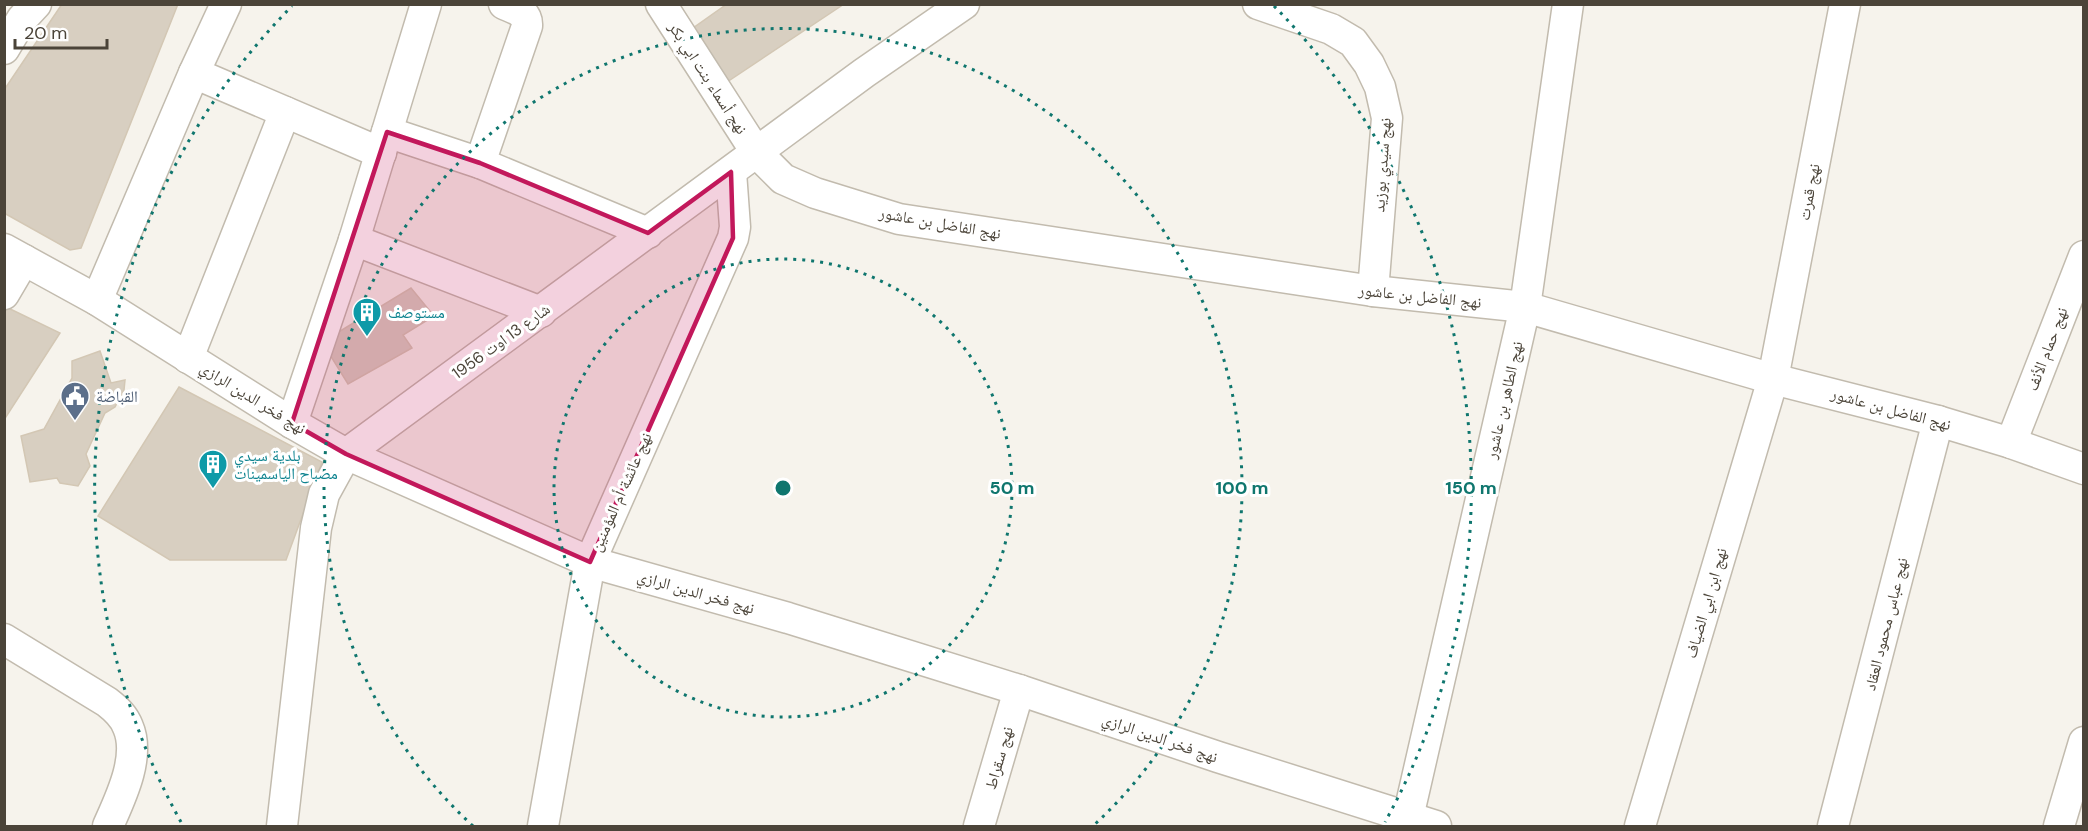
<svg xmlns="http://www.w3.org/2000/svg" width="2088" height="831" font-family="'DM Sans','Noto Naskh Arabic',sans-serif">
<style>
.building{fill:#d8cfc1;stroke:#d3c7b4;stroke-width:1.5}
.lines{fill:none;stroke-linecap:round;stroke-linejoin:round}
.minor-casing{stroke:#c2bbae;stroke-width:33}
.minor{stroke:#fff;stroke-width:30}
.marked{fill:#c2185b;fill-opacity:0.2;stroke:#c2185b;stroke-width:4.5;stroke-linejoin:round}
.ring{fill:none;stroke:#0f766e;stroke-width:3;stroke-dasharray:3 6}
.labels{text-anchor:middle;dominant-baseline:central;stroke-width:6;stroke-linejoin:round;paint-order:stroke}
.street-label{font-size:16px;fill:#4b4439;stroke:#fff}
.culture-label{font-size:16px;fill:#0d838f;stroke:#fff;text-anchor:start}
.service-label{font-size:16px;fill:#4e5e75;stroke:#fff;text-anchor:start}
.centre{fill:#0f766e;stroke:#fff;stroke-width:3}
.ring-label{font-size:18px;text-anchor:middle;font-weight:bold;fill:#0f766e;stroke:#fff;stroke-width:6;stroke-linejoin:round;paint-order:stroke}
</style>
<rect width="100%" height="100%" fill="#f6f3ec"/>
<!-- building -->
<g class="building">
<path d="M62,4H178L81,248L70,250L4,213V90Z"/>
<path d="M727,4H844L721,86L686,33Z"/>
<path d="M411,288L434,316L403,335L412,348L348,384L322,342Z"/>
<path d="M4,306L60,333L4,420Z"/>
<path d="M100,351L111,383L125,380L124,390L115,407L105,413L86,454L90,466L78,486L60,483L57,478L30,482L21,436L44,429L72,378V361Z"/>
<path d="M179,387L322,462L286,560H170L98,516Z"/>
</g>
<g class="lines">
<!-- minor casing -->
<g class="minor-casing">
<g id="minor">
<path d="M661,4L756,152L783,179L815,193L899,219L1373,291L1525,307L1773,379L1938,421L2011,443L2084,469"/>
<path d="M1258,4L1331,29L1353,42L1369,64L1380,87L1387,118L1373,291"/>
<path d="M4,49L22,19L36,4"/>
<path d="M194,73L381,153"/>
<path d="M387,132L480,163L648,233"/>
<path d="M480,163L527,26C528,12 515,9 504,4"/>
<path d="M354,240L541,312"/>
<path d="M4,249L97,300L292,423L346,454L590,562L788,618L1019,690L1218,757L1436,826"/>
<path d="M4,294L24,260"/>
<path d="M97,300L194,73L226,4"/>
<path d="M188,358L285,112"/>
<path d="M292,423L354,240L426,4"/>
<path d="M2011,443L2084,256"/>
<path d="M4,639L107,702C116,709 124,716 128,727C141,757 120,799 108,826"/>
<path d="M282,826L316,528L324,494L346,454L864,73L964,4"/>
<path d="M543,826L590,562L733,238L735,227L731,172"/>
<path d="M979,826L1019,690"/>
<path d="M1406,826L1525,307L1568,4"/>
<path d="M1640,826L1773,379L1845,4"/>
<path d="M1833,826L1938,421"/>
<path d="M2059,826L2084,742"/>
</g>
</g>
<!-- minor -->
<use href="#minor" class="minor"/>
</g>
<!-- marked area -->
<path class="marked" d="M387,132L480,163L648,233L731,172L733,238L590,562L346,454L292,423Z"/>
<!-- distance rings -->
<g class="ring">
<circle cx="783" cy="488" r="229"/>
<path d="M473 826A459 459 0 1 1 1093 826"/>
<path d="M181 822A688 688 0 0 1 292 6M1274 6A688 688 0 0 1 1385 822"/>
</g>
<!-- icons -->
<defs>
<g id="building-pin" transform="scale(1.5)"><path d="M0 17L-7.5 6A9.5 9.5 0 1 1 7.5 6Z" fill="#0f9aa8" stroke="#fff"/><path d="M-4-6H4V6H1V3H-1V6H-4ZM-2.5-4.3h1.7v1.8h-1.7ZM.8-4.3h1.7v1.8H.8ZM-2.5-1h1.7V.8h-1.7ZM.8-1h1.7V.8H.8Z" fill="#fff"/></g>
<g id="civic-pin" transform="scale(1.5)"><path d="M0 17L-7.5 6A9.5 9.5 0 1 1 7.5 6Z" fill="#5c6f8a" stroke="#fff"/><path d="M-.6-6.5H3V-4.5H.6V-3L4-1V1h2V6H-6V1h2V-1L-.6-3ZM-1.2 2.5V6h2.4V2.5Z" fill="#fff"/></g>
</defs>
<g fill-rule="evenodd">
<use href="#building-pin" x="367" y="312"/>
<use href="#civic-pin" x="75" y="396"/>
<use href="#building-pin" x="213" y="464"/>
</g>
<g class="labels">
<!-- street labels -->
<g class="street-label">
<text transform="translate(708 78) rotate(57)">نهج أسماء بنت ابي بكر</text>
<text transform="translate(1382 165) rotate(-86)">نهج سيدي بوزيد</text>
<text transform="translate(1809 192) rotate(-79)">نهج قمرت</text>
<text transform="translate(940 223) rotate(10)">نهج الفاضل بن عاشور</text>
<text transform="translate(1420 296) rotate(6)">نهج الفاضل بن عاشور</text>
<text transform="translate(501 341) rotate(-36)">شارع 13 اوت 1956</text>
<text transform="translate(2047 349) rotate(-69)">نهج حمام الأنف</text>
<text transform="translate(253 398) rotate(32)">نهج فخر الدين الرازي</text>
<text transform="translate(1504 400) rotate(-77)">نهج الطاهر بن عاشور</text>
<text transform="translate(1891 409) rotate(15)">نهج الفاضل بن عاشور</text>
<text transform="translate(621 492) rotate(-66)">نهج عائشة أم المؤمنين</text>
<text transform="translate(696 592) rotate(16)">نهج فخر الدين الرازي</text>
<text transform="translate(1706 603) rotate(-74)">نهج ابن ابي الضياف</text>
<text transform="translate(1886 624) rotate(-76)">نهج عباس محمود العقاد</text>
<text transform="translate(1160 738) rotate(19)">نهج فخر الدين الرازي</text>
<text transform="translate(999 758) rotate(-74)">نهج سقراط</text>
</g>
<!-- culture labels -->
<g class="culture-label">
<text x="388" y="312">مستوصف</text>
<text x="234" y="455">بلدية سيدي<tspan x="234" dy="18">مصباح الياسمينات</tspan></text>
</g>
<!-- service labels -->
<g class="service-label">
<text x="96" y="396">القباضة</text>
</g>
</g>
<circle cx="783" cy="488" r="9" class="centre"/>
<g class="ring-label">
<text x="1012" y="494">50 m</text>
<text x="1242" y="494">100 m</text>
<text x="1471" y="494">150 m</text>
</g>
<!-- border -->
<rect width="2088" height="831" fill="none" stroke="#4b4439" stroke-width="12"/>
<!-- scale -->
<path d="M15 39v9h92v-9" fill="none" stroke="#4b4439" stroke-width="3"/>
<text x="24" y="39" font-size="18" fill="#4b4439" stroke="#ffffff" stroke-width="4.5" paint-order="stroke">20 m</text>
</svg>
